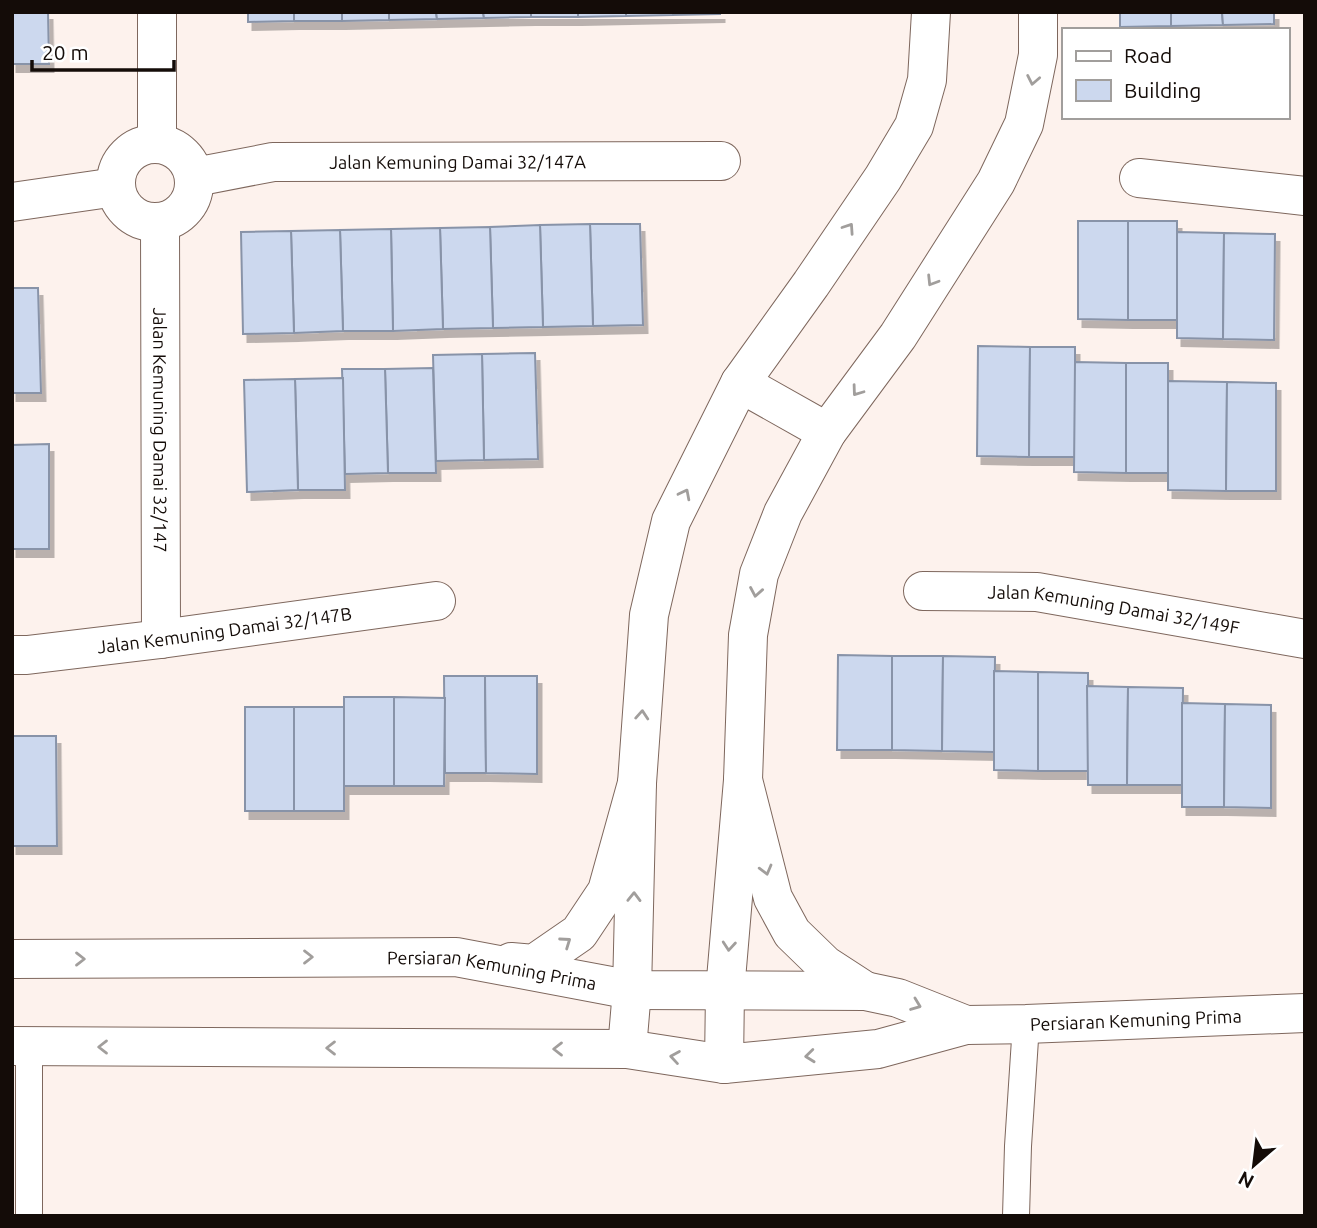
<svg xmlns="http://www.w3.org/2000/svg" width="1317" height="1228" font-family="Ubuntu,sans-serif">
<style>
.building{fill:#ccd8ee;stroke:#8893a8;stroke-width:2;filter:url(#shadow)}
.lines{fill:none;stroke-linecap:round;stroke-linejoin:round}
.service-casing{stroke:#7e675d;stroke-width:28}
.minor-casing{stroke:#7e675d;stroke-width:40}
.tertiary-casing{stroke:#7e675d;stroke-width:40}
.service{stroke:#fff;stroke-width:26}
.minor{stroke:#fff;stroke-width:38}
.tertiary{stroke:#fff;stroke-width:38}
.oneway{stroke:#a19e9c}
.labels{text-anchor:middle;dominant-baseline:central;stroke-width:7;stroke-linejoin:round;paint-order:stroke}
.street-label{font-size:18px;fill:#140c08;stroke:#fff}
</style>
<defs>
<filter id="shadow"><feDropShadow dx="4.5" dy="8" stdDeviation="0" flood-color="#0004"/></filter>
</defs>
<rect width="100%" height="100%" fill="#fdf2ed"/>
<!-- building -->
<g class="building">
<path d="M12,12H48L49,64H12Z"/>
<path d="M248,12H294V21L248,22Z"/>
<rect x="294" y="12" width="48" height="9"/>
<path d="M342,12H389V20L342,21Z"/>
<path d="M389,12H436L437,19L389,20Z"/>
<path d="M436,12H483L484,18L437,19Z"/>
<path d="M483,12H531V17L484,18Z"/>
<rect x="531" y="12" width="47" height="5"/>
<path d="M578,12H626V16L578,17Z"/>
<path d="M626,12H673V15L626,16Z"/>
<path d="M673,12H720V14L673,15Z"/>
<path d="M1120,12H1171V26L1120,27Z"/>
<path d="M1171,12H1222L1223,25L1171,26Z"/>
<path d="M1222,12H1274V24L1223,25Z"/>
<path d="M1078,221H1128V320L1078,319Z"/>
<rect x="1128" y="221" width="49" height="99"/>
<path d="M590,224H640L643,325L593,326Z"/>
<path d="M590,224L593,326L543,327L540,225Z"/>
<path d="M540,225L543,327L493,328L490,227Z"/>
<path d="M490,227L493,328L443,329L440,228Z"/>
<path d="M440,228L443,329L393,331L391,229Z"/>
<path d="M391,229L393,331H343L340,230Z"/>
<path d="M340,230L343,331L294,333L291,231Z"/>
<path d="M291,231L294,333L243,334L241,232Z"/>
<path d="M1177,232L1224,233L1223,339L1177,338Z"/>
<path d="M1224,233L1275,234L1274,340L1223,339Z"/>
<path d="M12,288H38L41,393H12Z"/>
<path d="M978,346L1030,347L1029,457L977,456Z"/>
<path d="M1030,347H1075V457H1029Z"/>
<path d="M535,353L538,459L484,460L482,354Z"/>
<path d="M482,354L484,460L436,461L433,355Z"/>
<path d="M1075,362L1126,363V473L1074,472Z"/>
<rect x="1126" y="363" width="42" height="110"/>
<path d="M433,368L436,473H388L385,369Z"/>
<path d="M342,369H385L388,473L345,474Z"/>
<path d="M343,378L345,490H298L295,379Z"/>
<path d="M295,379L298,490L247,492L244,380Z"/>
<path d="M1168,381L1227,382L1226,491L1168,490Z"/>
<path d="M1227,382L1276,383V491H1226Z"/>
<path d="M49,444V549H12V445Z"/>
<path d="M838,655L892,656V750H837Z"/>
<path d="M892,656H943L942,751L892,750Z"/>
<path d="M943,656L995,657L994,752L942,751Z"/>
<path d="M994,671L1038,672V771L994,770Z"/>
<path d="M1038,672L1088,673V771H1038Z"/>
<path d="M444,676H485L486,773H445Z"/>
<path d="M485,676H537V774L486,773Z"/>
<path d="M1087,686L1128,687L1127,785H1088Z"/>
<path d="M1128,687L1183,688L1182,785H1127Z"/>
<rect x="344" y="697" width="50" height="89"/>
<path d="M394,697L445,698L444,786H394Z"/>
<path d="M1182,703L1225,704L1224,807H1182Z"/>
<path d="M1225,704L1271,705V808L1224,807Z"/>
<rect x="245" y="707" width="49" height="104"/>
<rect x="294" y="707" width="50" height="104"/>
<path d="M12,736H56L57,846H12Z"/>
</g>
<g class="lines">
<!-- service casing -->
<g class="service-casing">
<g id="service">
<path d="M29,1216V1046"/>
<path d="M1016,1216L1018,1146L1026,1024"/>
</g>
</g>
<!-- minor casing -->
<g class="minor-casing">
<g id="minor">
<path d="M157,12V143"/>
<circle cx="155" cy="183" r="39"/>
<path id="s1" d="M195,177L273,162L721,161"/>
<path d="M1139,178L1305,196"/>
<path d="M12,202L116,187"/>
<path id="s2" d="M160,222L161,639"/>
<path d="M740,383L827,432"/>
<path id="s3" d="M923,591L1037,592L1305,639"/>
<path id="s4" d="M12,655H27L161,639L436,601"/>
<path d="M627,1049L632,990L637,783L649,615L671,521L740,383L811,284L883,178L914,126L927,80L931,12"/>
<path d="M724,1064L725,991L743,780L748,635L759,574L783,513L827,432L898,336L996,182L1024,124L1038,55V12"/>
</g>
</g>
<!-- tertiary casing -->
<g class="tertiary-casing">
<g id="tertiary">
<path d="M743,780L773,898L792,933L825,965L865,991"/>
<path id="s5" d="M12,959L456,957L632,990L865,991L898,998L966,1025"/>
<path d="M511,962L534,964L579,933L607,891L637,783"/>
<path id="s6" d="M12,1046L627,1049L724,1064L878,1049L966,1025L1026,1024L1305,1013"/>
</g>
</g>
<!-- service -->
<use href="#service" class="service"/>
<!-- minor -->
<use href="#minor" class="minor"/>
<!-- tertiary -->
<use href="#tertiary" class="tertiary"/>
</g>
<!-- one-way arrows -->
<defs><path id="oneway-chevron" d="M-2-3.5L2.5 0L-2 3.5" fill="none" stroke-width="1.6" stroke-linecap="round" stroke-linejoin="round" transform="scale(1.75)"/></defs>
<g class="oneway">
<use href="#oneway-chevron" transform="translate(1033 80) rotate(101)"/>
<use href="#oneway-chevron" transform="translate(849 228) rotate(-56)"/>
<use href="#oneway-chevron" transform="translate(932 281) rotate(122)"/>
<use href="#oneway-chevron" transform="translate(857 391) rotate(126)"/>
<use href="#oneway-chevron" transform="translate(685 494) rotate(-63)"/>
<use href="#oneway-chevron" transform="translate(756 592) rotate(100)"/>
<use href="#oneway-chevron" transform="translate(642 715) rotate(-86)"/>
<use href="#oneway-chevron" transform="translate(766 870) rotate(75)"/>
<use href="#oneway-chevron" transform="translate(634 897) rotate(-89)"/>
<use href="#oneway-chevron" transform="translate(566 942) rotate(-35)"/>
<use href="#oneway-chevron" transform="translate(729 946) rotate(95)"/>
<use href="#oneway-chevron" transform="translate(308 957)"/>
<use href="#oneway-chevron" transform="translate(80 959)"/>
<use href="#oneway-chevron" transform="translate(916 1005) rotate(21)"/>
<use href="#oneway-chevron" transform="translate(103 1047) rotate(-180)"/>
<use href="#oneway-chevron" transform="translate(331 1048) rotate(-180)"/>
<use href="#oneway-chevron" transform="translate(558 1049) rotate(-180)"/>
<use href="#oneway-chevron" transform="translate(810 1056) rotate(174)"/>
<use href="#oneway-chevron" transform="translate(675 1057) rotate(-171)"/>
</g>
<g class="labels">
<!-- street labels -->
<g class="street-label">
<text stroke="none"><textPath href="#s1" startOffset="264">Jalan Kemuning Damai 32/147A</textPath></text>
<text stroke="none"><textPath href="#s2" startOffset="208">Jalan Kemuning Damai 32/147</textPath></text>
<text stroke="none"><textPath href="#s3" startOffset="192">Jalan Kemuning Damai 32/149F</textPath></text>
<text stroke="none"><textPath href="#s4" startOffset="214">Jalan Kemuning Damai 32/147B</textPath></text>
<text stroke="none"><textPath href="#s5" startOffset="481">Persiaran Kemuning Prima</textPath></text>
<text stroke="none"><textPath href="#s6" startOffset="1129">Persiaran Kemuning Prima</textPath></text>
</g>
</g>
<!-- border -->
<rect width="1317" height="1228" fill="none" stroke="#140c08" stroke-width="28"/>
<!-- legend -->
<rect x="1062" y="28" width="228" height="91" fill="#ffffff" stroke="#a19e9c" stroke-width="2"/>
<rect x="1076" y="51" width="35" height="10" fill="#ffffff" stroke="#a19e9c" stroke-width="2"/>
<text x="1124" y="63" font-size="21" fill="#140c08">Road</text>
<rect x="1076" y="80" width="35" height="21" fill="#ccd8ee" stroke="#a19e9c" stroke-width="2"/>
<text x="1124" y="98" font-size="21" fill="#140c08">Building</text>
<!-- north arrow -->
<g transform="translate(1254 1165) rotate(208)" stroke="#ffffff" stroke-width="5" paint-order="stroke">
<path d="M0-5L12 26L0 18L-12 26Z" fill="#140c08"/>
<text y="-10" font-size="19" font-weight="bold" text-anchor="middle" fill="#140c08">N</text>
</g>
<!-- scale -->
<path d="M32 60v10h142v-10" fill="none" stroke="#140c08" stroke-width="3.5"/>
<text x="42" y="60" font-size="21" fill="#140c08" stroke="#ffffff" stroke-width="5" paint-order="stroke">20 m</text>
</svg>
